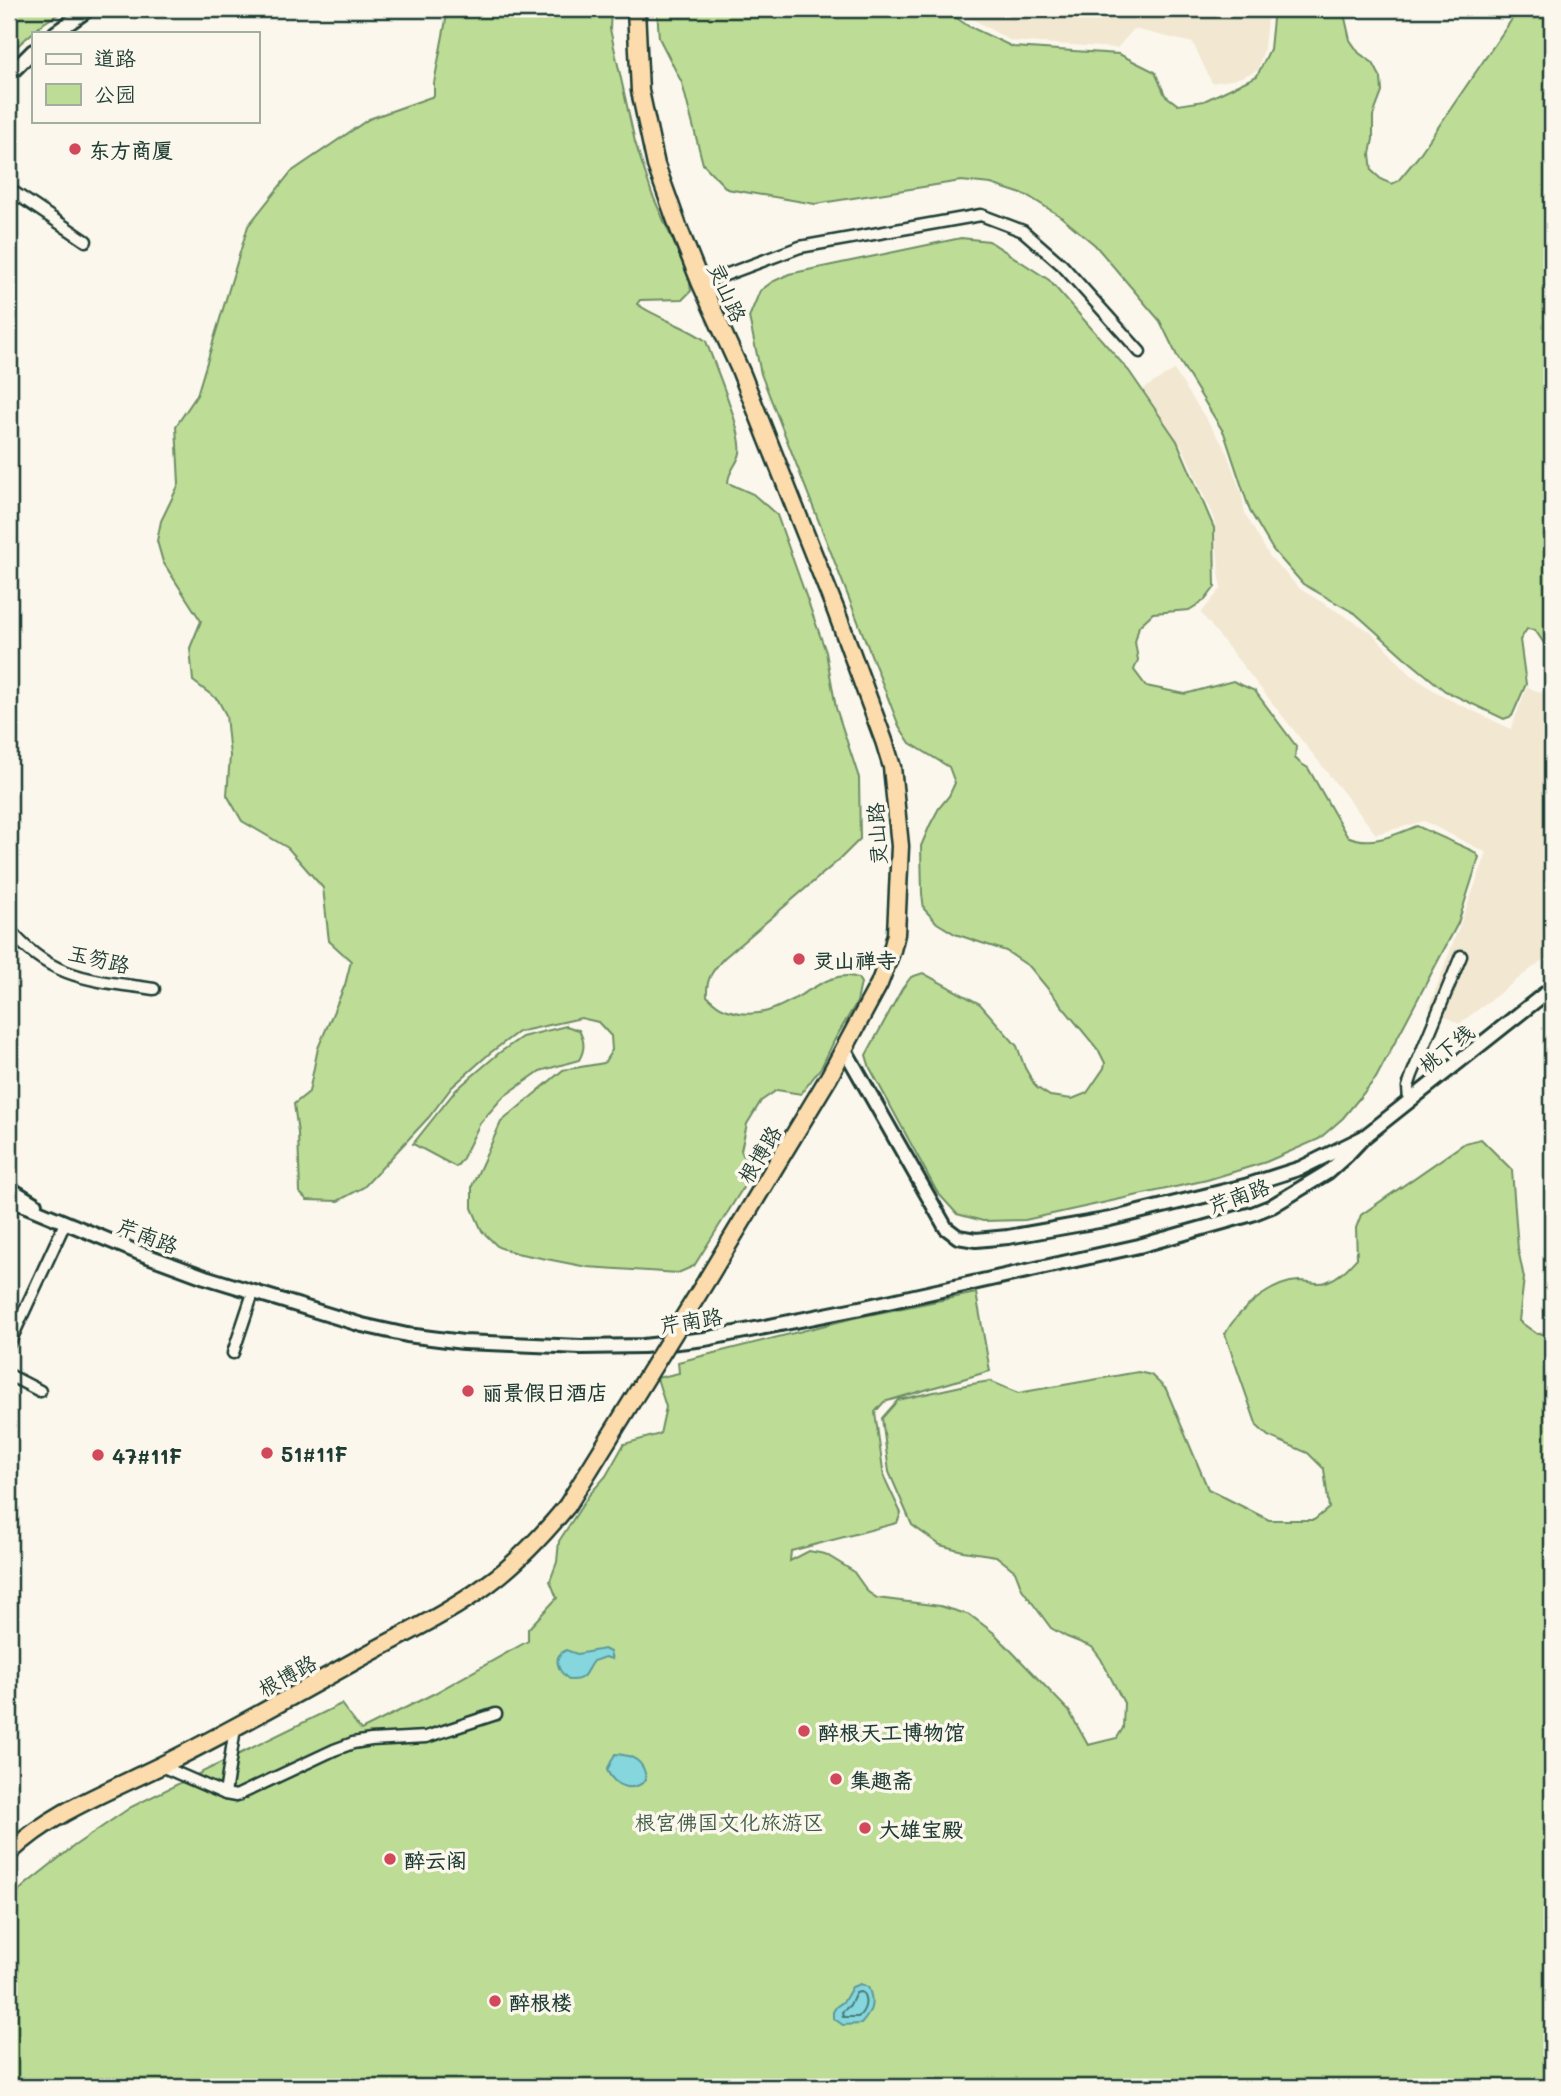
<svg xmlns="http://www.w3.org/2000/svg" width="1561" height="2096" font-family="Mali,'LXGW WenKai TC',sans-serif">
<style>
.built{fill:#f2e7d1}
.green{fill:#bddd96;stroke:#6e8d65;stroke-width:2}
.water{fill:#85d6dd;stroke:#5c9999;stroke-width:2}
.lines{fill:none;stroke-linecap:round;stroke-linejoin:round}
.shore{stroke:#487a78;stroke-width:2}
.minor-casing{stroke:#1f3d34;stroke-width:15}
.tertiary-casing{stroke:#1f3d34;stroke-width:18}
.secondary-casing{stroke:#1f3d34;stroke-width:18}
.trunk-casing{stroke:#1f3d34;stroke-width:21}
.minor{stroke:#fbf7ec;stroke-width:10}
.tertiary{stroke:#fbf7ec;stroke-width:12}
.secondary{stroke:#fbf7ec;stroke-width:12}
.trunk{stroke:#fcdcac;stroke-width:16}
.trunk-bridge-casing{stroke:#1f3d34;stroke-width:21;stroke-linecap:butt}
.trunk-bridge{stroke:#fcdcac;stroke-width:16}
.poi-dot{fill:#d1495b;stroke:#fbf7ec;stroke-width:2.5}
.labels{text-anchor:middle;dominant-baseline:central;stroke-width:7;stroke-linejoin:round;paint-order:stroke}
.poi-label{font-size:21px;font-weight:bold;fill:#1f3d34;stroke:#fbf7ec;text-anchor:start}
.street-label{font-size:21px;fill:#1f3d34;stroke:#fbf7ec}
.park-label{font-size:21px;fill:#3f5d48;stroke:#fbf7ec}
</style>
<rect width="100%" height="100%" fill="#fbf7ec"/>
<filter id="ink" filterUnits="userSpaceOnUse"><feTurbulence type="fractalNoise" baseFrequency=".0143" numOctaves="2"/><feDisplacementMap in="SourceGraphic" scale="14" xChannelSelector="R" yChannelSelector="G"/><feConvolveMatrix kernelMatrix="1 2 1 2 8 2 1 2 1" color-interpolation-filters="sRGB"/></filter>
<g filter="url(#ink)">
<!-- built -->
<g class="built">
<path d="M955,9H1268L1264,48L1258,70L1236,79L1212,83L1193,43L1134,29L1117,48L1011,41Z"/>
<path d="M1174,370L1225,448L1242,495L1245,514L1270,557L1300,589L1371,632L1411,675L1442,696L1511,729L1527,687L1552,697V953L1459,1024L1429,1007L1487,853L1424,821L1376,834L1201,613L1221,589L1214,519L1183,448L1143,389Z"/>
</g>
<!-- green -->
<g class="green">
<path d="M9,9H66L44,23L9,53Z"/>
<path d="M448,9H611L610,29L635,142L652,194L689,277L691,291L683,299L640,300L637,304C658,319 685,325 706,341C714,364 744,433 740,453C738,464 728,471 728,483L753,494L777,515L826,652L836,708L859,778L860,839L840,859L724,958C712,971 706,979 707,996C712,1001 718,1007 725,1009C783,1032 817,964 858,978L861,983L857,1002L835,1039L822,1066L801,1094L777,1090L761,1101L747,1124L741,1150L751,1175L694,1266L678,1273L587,1267L516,1253L498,1247L482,1231L472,1208V1186L501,1122L563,1070L604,1063L612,1050L611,1036L598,1022L581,1018L518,1032L490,1053L452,1087L429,1117L364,1187L338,1201L307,1200L300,1193L298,1133L294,1104L309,1092L318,1048L345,985L351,961L329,941L323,888L288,848L242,821L227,795L230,756L226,715L218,700L193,681L190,648L201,621L163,562L157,541L161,521L179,484L176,426L197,395L248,226L291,172L369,119L434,96V83Z"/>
<path d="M657,9H944L968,26L1013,47L1119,54L1155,72L1165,95L1178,105L1204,101L1257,76L1270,49L1274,9H1343L1350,40L1359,53L1373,63L1381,78L1382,92L1373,116V139L1370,154L1372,171L1382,180L1392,184L1398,181L1417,158L1519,9H1552V655L1535,630L1527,629L1520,640L1526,684L1512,716L1504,719L1445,691L1404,657L1356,614L1303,584L1273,550L1250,511L1224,433L1179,360L1160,321L1095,245L1060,216L1028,196L991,184L961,181L815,204L727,189L703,164L682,83L659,38Z"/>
<path d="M961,238L989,241L1049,280L1129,371L1177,441L1214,528L1215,587L1205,600L1189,610L1153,613L1139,626L1135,642L1138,660L1134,670L1146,686L1185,694L1233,681L1255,691L1296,746L1295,758L1300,763L1308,768L1347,836C1371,847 1394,835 1417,826L1473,851L1479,857L1458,923L1376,1078L1343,1118L1319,1139L1266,1162L1207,1180L1025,1220L983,1221L957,1214L937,1192L870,1068L866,1055L902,989L911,977L923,973L980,1004L1017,1046L1025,1068L1036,1087L1050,1096L1072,1099L1087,1093L1104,1068L1105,1063L1099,1051L1030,967L1006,951L955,934L937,923L924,909L922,894L921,846L930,825L939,808L949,796L955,783L949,767L910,743L899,726L761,374L749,317L760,291L772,282L789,274Z"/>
<path d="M566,1026L579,1030C585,1042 585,1049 579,1060L540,1071L503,1097L480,1123L462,1160L456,1167L413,1144L456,1090L499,1053L522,1037Z"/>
<path d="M1481,1139L1512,1170L1518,1249L1524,1278L1519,1321L1537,1334L1552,1333V2087H9V1900L25,1885L74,1846L131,1807L341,1704L361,1730L433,1694L528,1641V1629L557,1598L550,1581L557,1562L559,1541L589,1495L606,1476L624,1444L660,1434L666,1407L657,1378L679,1373L678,1362L854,1318L976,1293L990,1371L884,1402L875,1412L884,1477L901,1513L897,1523L791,1551L790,1561L809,1551L825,1554L853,1571L868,1592L877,1598L940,1606L970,1615L994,1633L1069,1711L1088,1745L1117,1738L1123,1728L1124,1703L1101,1659L1092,1647L1067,1637L1051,1628L1022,1589L1015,1571L996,1556L963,1551L940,1545L912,1525L889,1472L882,1418L898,1400L966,1385L990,1381L1018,1393L1138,1372L1151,1375L1166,1389L1208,1489L1269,1520H1314L1329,1508L1324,1469L1308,1453L1268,1436L1257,1426L1225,1334C1237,1311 1271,1282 1299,1281C1308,1281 1318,1285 1326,1282C1340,1277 1347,1269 1357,1258L1356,1228L1361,1215L1465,1143Z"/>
</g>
<!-- water -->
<g class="water">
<path d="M604,1649L610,1652L612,1659L605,1657L593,1661C585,1671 586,1681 570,1680C558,1672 551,1657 566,1650L577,1654Z"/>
<path d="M615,1754C633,1755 645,1761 646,1780C632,1794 614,1786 607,1770Z"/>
<path d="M860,1984L868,1987C875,2002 872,2012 861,2024L843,2025L833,2018V2012L836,2007L844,2001L852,1987Z"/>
</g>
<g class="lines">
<!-- shore -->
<path class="shore" d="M860,1992L863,1993C868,2002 865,2011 858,2017H843L842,2012L850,2005L856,1993Z"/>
<!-- minor casing -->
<g class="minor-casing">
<g id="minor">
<path d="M9,189L86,241"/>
<path d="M701,284L800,247L981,215L1023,231L1062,265L1140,352"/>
<path d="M9,929C51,980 93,980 154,989"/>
<path d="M1409,1102L1408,1087L1412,1075L1461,956"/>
<path d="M9,1344L65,1223"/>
<path d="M233,1353L253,1293"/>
<path d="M9,1375L40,1391"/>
<path d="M161,1766L225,1794L235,1728"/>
<path d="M225,1794L236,1796L334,1750L353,1743L371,1740L426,1737L496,1714"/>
</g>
</g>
<!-- tertiary casing -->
<g class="tertiary-casing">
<g id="tertiary">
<path d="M55,33L89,9"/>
<path d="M9,75L33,51"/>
</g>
</g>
<!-- secondary casing -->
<g class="secondary-casing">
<g id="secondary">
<path d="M845,1050L946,1228L958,1237L976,1240L1008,1237L1110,1219L1245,1186L1301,1168L1364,1137L1552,988"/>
<path d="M9,1188L35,1204"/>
<path d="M9,1199L137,1252L205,1277L362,1325L407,1335L463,1342L581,1347L643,1346L705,1339L865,1307L1139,1246L1252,1214L1272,1206L1328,1172L1347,1155L1364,1137"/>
</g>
</g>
<!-- trunk casing -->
<g class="trunk-casing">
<g id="trunk">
<path d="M636,9L640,91L656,165L679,229L701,284L741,372L836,611L884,741L892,767L900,846L896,934L892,950L879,984L829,1077L708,1278"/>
<path d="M9,1853C53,1811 110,1791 164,1764C229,1732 292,1696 355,1661C399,1636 447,1615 488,1584C517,1563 544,1534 567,1506"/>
</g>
</g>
<!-- minor -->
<use href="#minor" class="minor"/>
<!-- tertiary -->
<use href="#tertiary" class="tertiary"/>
<!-- secondary -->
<use href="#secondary" class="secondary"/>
<!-- trunk -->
<use href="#trunk" class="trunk"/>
<!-- trunk-bridge casing -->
<g class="trunk-bridge-casing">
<path id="trunk-bridge" d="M567,1506L708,1278"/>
</g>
<!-- trunk-bridge -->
<use href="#trunk-bridge" class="trunk-bridge"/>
</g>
</g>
<!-- markers -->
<g class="poi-dot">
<circle cx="75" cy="149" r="7"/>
<circle cx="799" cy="959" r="7"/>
<circle cx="468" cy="1391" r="7"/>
<circle cx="267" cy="1453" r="7"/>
<circle cx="98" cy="1455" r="7"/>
<circle cx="804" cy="1731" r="7"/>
<circle cx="836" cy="1779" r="7"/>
<circle cx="865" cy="1828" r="7"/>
<circle cx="390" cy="1859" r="7"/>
<circle cx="495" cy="2001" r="7"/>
</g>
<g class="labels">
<!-- poi labels -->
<g class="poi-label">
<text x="89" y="149">东方商厦</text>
<text x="813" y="959">灵山禅寺</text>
<text x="482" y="1391">丽景假日酒店</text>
<text x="281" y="1453">51#11F</text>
<text x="112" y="1455">47#11F</text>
<text x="818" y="1731">醉根天工博物馆</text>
<text x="850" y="1779">集趣斋</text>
<text x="879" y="1828">大雄宝殿</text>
<text x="404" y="1859">醉云阁</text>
<text x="509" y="2001">醉根楼</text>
</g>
<!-- street labels -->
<g class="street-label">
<text transform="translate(728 292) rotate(66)">灵山路</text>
<text transform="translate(876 834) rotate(-93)">灵山路</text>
<text transform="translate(99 958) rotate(13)">玉笏路</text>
<text transform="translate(1446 1048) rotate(-39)">桃下线</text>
<text transform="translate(759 1154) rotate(-59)">根博路</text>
<text transform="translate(1239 1195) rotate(-20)">芹南路</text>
<text transform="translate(148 1235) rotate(21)">芹南路</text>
<text transform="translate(691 1320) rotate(-9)">芹南路</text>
<text transform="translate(287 1675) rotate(-29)">根博路</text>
</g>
<!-- park labels -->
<g class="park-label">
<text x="729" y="1821">根宫佛国文化旅游区</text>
</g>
</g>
<!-- margin -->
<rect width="1561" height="2096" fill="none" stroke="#fbf7ec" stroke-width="35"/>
<rect x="18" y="18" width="1526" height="2061" fill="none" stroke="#1f3d34" stroke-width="2.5" filter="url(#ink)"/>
<!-- legend -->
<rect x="32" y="32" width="228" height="91" fill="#fbf7ec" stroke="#a3ada2" stroke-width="2"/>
<rect x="46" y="54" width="35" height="10" fill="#fbf7ec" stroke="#a3ada2" stroke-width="2"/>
<text x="94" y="66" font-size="21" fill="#1f3d34">道路</text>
<rect x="46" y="84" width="35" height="21" fill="#bddd96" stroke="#a3ada2" stroke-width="2"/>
<text x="94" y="102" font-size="21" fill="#1f3d34">公园</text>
</svg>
